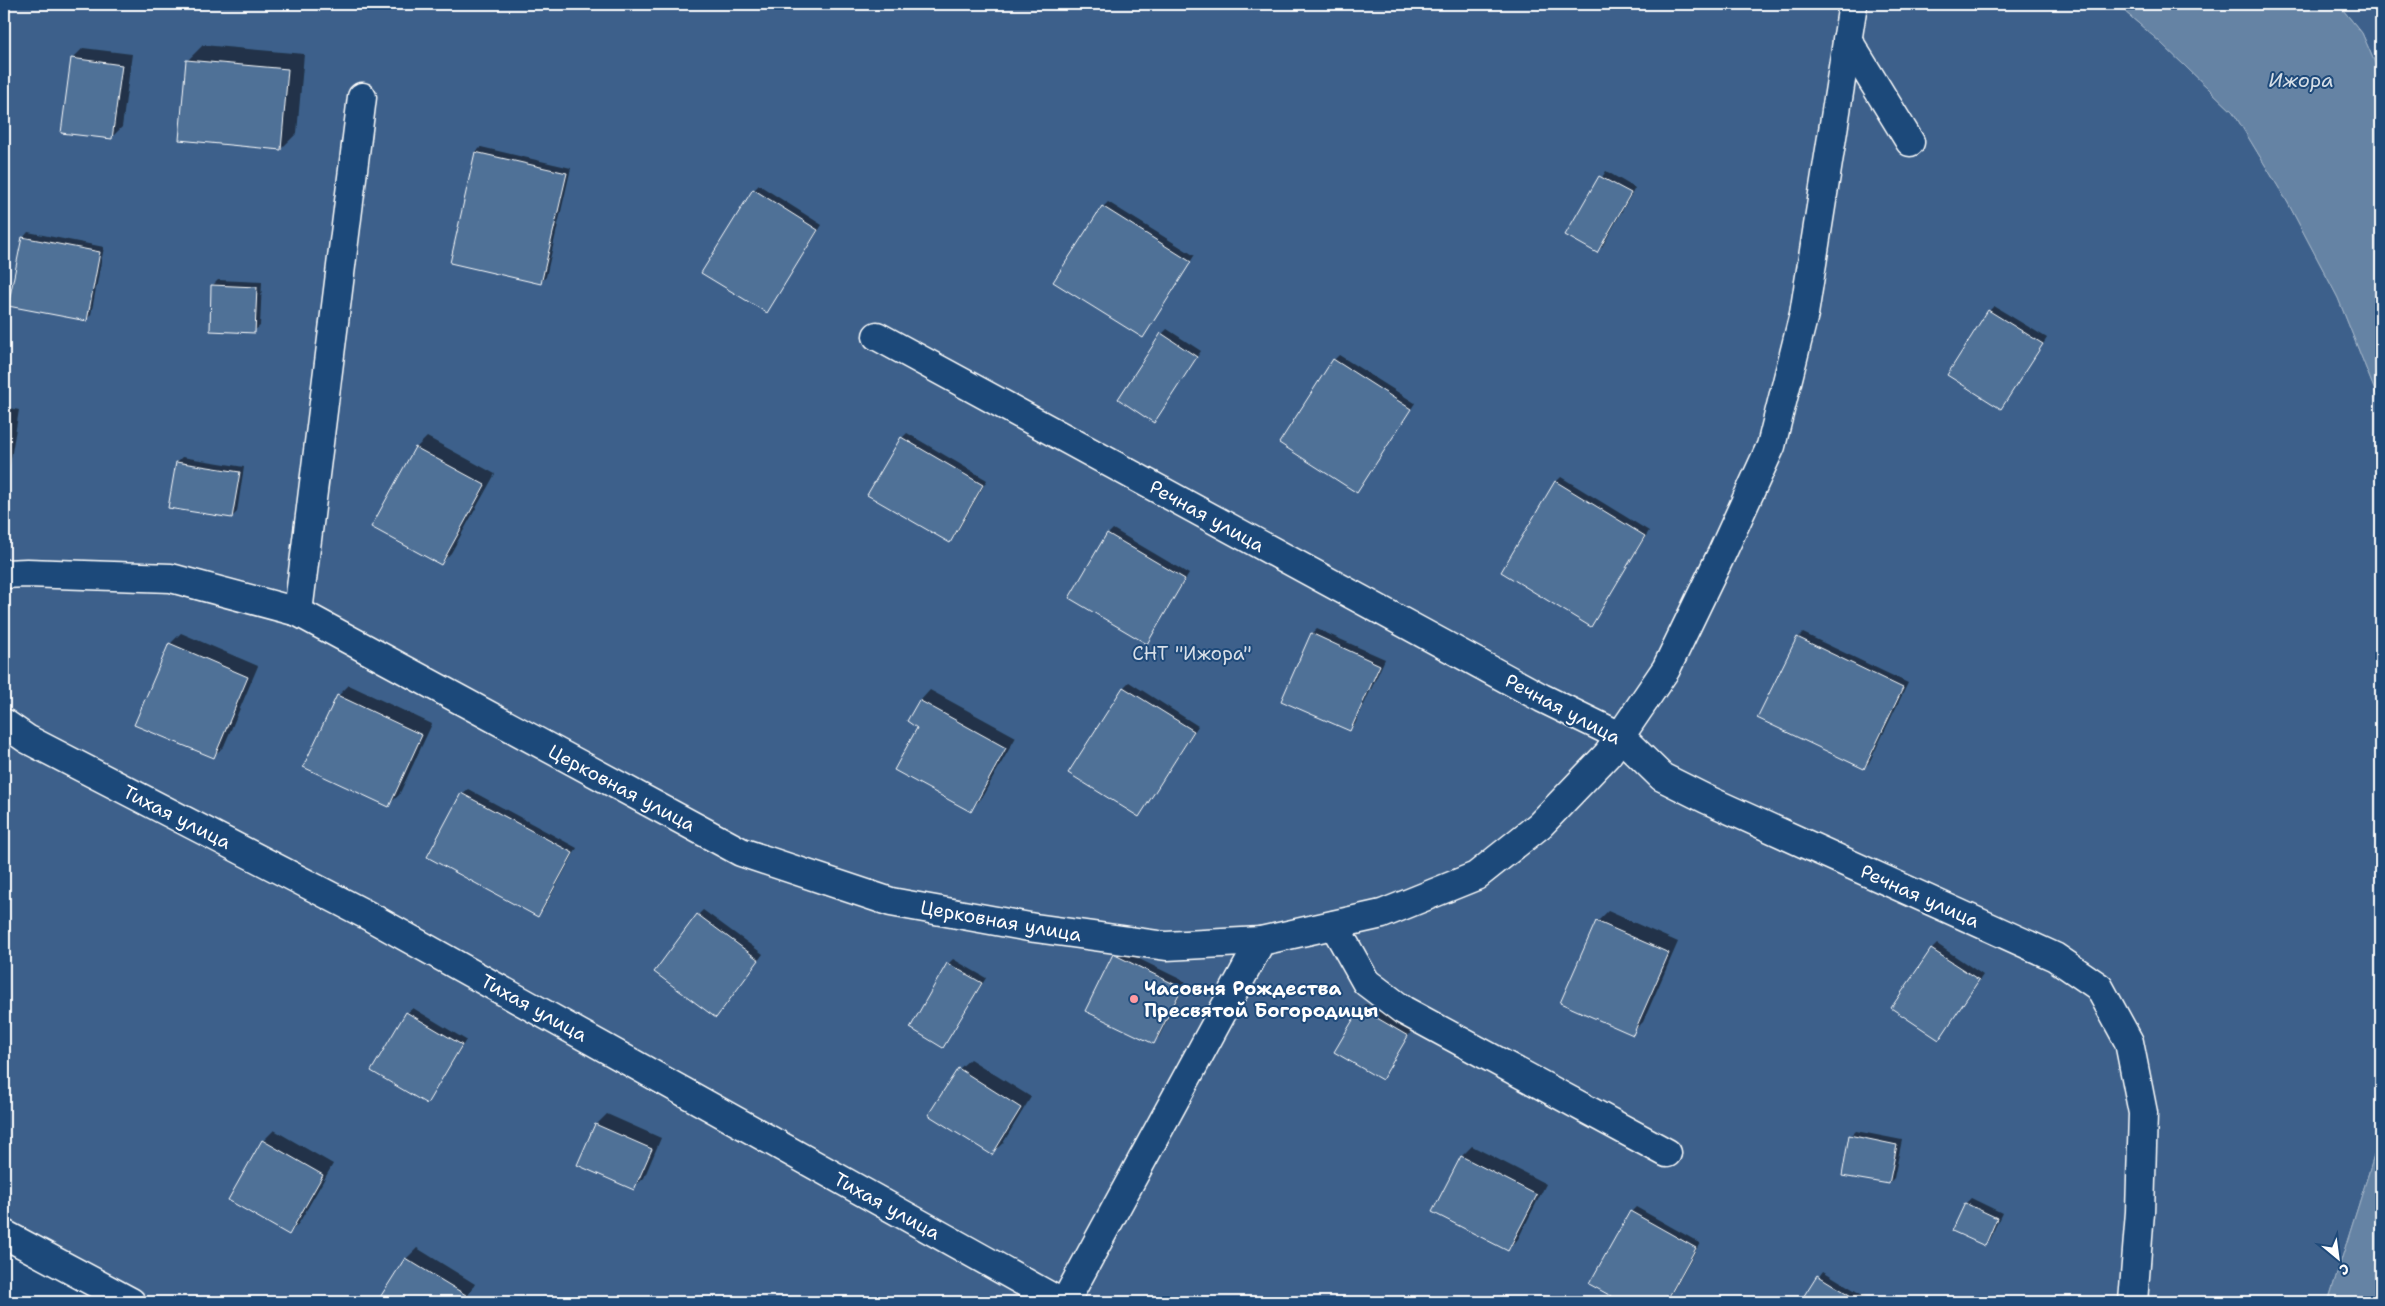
<svg xmlns="http://www.w3.org/2000/svg" width="2385" height="1306" font-family="'Shantell Sans',sans-serif">
<style>
.green{fill:#3c618b;stroke:#9eb0c5}
.water{fill:#6583a4;stroke:#a3b5c8}
.shadow{fill:#0007}
.building{fill:#507197;stroke:#fff}
.lines{fill:none;stroke-linecap:round;stroke-linejoin:round}
.minor-casing{stroke:#fff;stroke-width:31}
.minor{stroke:#1f4a7a;stroke-width:28}
.poi-dot{fill:#ff9aa2;stroke:#1f4a7a;stroke-width:2}
.labels{text-anchor:middle;dominant-baseline:central;stroke-width:4;stroke-linejoin:round;paint-order:stroke}
.street-label{font-size:19px;fill:#fff;stroke:#1f4a7a}
.park-label{font-size:19px;fill:#d8dfe8;stroke:#1f4a7a}
.poi-label{font-size:19px;font-weight:bold;fill:#fff;stroke:#1f4a7a;text-anchor:start}
.water-label{font-size:20px;font-style:italic;fill:#d8e0e8;stroke:#1f4a7a}
</style>
<rect width="100%" height="100%" fill="#1f4a7a"/>
<filter id="ink" filterUnits="userSpaceOnUse"><feTurbulence type="fractalNoise" baseFrequency=".02" numOctaves="2"/><feDisplacementMap in="SourceGraphic" scale="10" xChannelSelector="R" yChannelSelector="G"/><feConvolveMatrix kernelMatrix="1 2 1 2 8 2 1 2 1" color-interpolation-filters="sRGB"/></filter>
<g filter="url(#ink)">
<!-- green -->
<g class="green">
<path d="M4,4H2116L2160,42L2233,112L2288,203L2338,298L2381,406V1134L2328,1302H131L4,1234Z"/>
<path d="M2338,4H2381V77L2362,33Z"/>
</g>
<!-- water -->
<g class="water">
<path d="M2116,4H2338L2362,33L2381,77V406L2338,298L2288,203L2233,112L2160,42Z"/>
<path d="M2381,1134V1302H2328Z"/>
</g>
<!-- shadow -->
<g class="shadow">
<path d="M203,45L304,54L297,133L281,149L187,61Z"/>
<path d="M83,48L132,54L122,127L111,138L72,59Z"/>
<path d="M481,147L571,168L546,277L541,282L451,262L476,152Z"/>
<path d="M1606,171L1635,188L1602,247L1596,252L1567,234Z"/>
<path d="M759,185L822,225L766,312L754,190Z"/>
<path d="M1108,202L1195,256H1194L1143,337L1103,207Z"/>
<path d="M28,232L104,247L91,315L86,320L23,238Z"/>
<path d="M218,280L262,282L260,326L254,331L213,285Z"/>
<path d="M1994,306L2047,338L2001,408L1989,311Z"/>
<path d="M1167,329L1201,351L1154,421L1162,334Z"/>
<path d="M1339,355L1415,403L1357,492L1334,360Z"/>
<path d="M4,407L19,410L7,483L4,486Z"/>
<path d="M907,433L987,480L955,536L950,541L902,438Z"/>
<path d="M427,437L495,474L451,553L441,564L416,448Z"/>
<path d="M182,457L244,467L237,512L232,517L170,507L177,462Z"/>
<path d="M1561,477L1649,531L1590,625L1556,482Z"/>
<path d="M1113,529L1189,574L1146,642L1108,534Z"/>
<path d="M1317,629L1385,659L1355,724L1350,730L1312,634Z"/>
<path d="M181,633L258,666L224,746L213,757L170,644Z"/>
<path d="M1803,633L1908,683L1869,763L1864,768L1798,638Z"/>
<path d="M1129,682L1198,726L1139,816L1124,687Z"/>
<path d="M349,685L432,724L399,795L388,805L338,696Z"/>
<path d="M930,690L1016,737L981,799L970,810L919,727L920,701Z"/>
<path d="M468,789L577,848L543,910L538,915L429,856L462,794Z"/>
<path d="M703,910L763,954L721,1011L698,915Z"/>
<path d="M1608,911L1678,942L1643,1022L1632,1033L1597,922Z"/>
<path d="M1937,944L1983,975L1938,1039L1932,949Z"/>
<path d="M1119,949L1186,982L1159,1037L1154,1042L1087,1010L1114,954Z"/>
<path d="M953,959L986,978L943,1046L948,964Z"/>
<path d="M1366,1004L1412,1030L1382,1078L1361,1009Z"/>
<path d="M413,1008L466,1040L427,1103L407,1013Z"/>
<path d="M970,1059L1031,1097L1003,1143L992,1153L959,1069Z"/>
<path d="M607,1114L661,1138L644,1178L633,1188L596,1125Z"/>
<path d="M274,1130L333,1164L299,1223L289,1234L263,1141Z"/>
<path d="M1856,1131L1902,1140L1894,1178L1889,1183L1851,1136Z"/>
<path d="M1472,1146L1546,1184L1518,1239L1508,1250L1433,1211L1462,1156Z"/>
<path d="M1971,1198L2002,1213L1989,1240L1984,1245L1966,1203Z"/>
<path d="M1636,1207L1700,1243L1667,1302H1624L1591,1283L1631,1212Z"/>
<path d="M417,1248L475,1284L464,1302H379L406,1259Z"/>
<path d="M1823,1271L1874,1302H1801Z"/>
</g>
<!-- building -->
<g class="building">
<path d="M71,58L122,65L112,139L61,133Z"/>
<path d="M186,60L288,69L281,150L179,140Z"/>
<path d="M475,152L567,173L541,284L450,263Z"/>
<path d="M1599,176L1631,193L1597,253L1565,235Z"/>
<path d="M753,189L818,230L767,313L701,273Z"/>
<path d="M1102,206L1191,262L1143,338L1053,282Z"/>
<path d="M22,237L100,252L87,321L8,306Z"/>
<path d="M211,285L257,287L255,333L210,331Z"/>
<path d="M1988,310L2043,344L2001,409L1947,375Z"/>
<path d="M1161,333L1197,357L1154,423L1118,399Z"/>
<path d="M1333,359L1411,409L1357,493L1279,443Z"/>
<path d="M4,420L9,421L4,453Z"/>
<path d="M901,437L983,485L950,543L867,495Z"/>
<path d="M415,447L485,485L441,565L371,527Z"/>
<path d="M176,462L240,472L232,518L168,508Z"/>
<path d="M1555,481L1645,536L1591,627L1501,572Z"/>
<path d="M1107,533L1185,579L1147,644L1069,598Z"/>
<path d="M1311,633L1380,665L1350,731L1281,701Z"/>
<path d="M1797,637L1903,688L1864,769L1757,718Z"/>
<path d="M169,643L248,677L214,758L134,725Z"/>
<path d="M1123,687L1194,731L1139,817L1068,773Z"/>
<path d="M337,695L422,735L389,807L303,767Z"/>
<path d="M919,700L1006,748L971,812L894,770L917,728L907,721Z"/>
<path d="M461,793L573,853L538,917L427,857Z"/>
<path d="M697,914L759,960L716,1018L654,972Z"/>
<path d="M1596,921L1669,953L1633,1035L1560,1003Z"/>
<path d="M1931,949L1979,980L1939,1040L1891,1008Z"/>
<path d="M1113,954L1182,988L1154,1044L1085,1011Z"/>
<path d="M947,963L982,983L943,1048L910,1028Z"/>
<path d="M1360,1008L1408,1036L1382,1080L1334,1052Z"/>
<path d="M406,1012L462,1045L427,1104L371,1071Z"/>
<path d="M958,1068L1021,1108L992,1155L928,1115Z"/>
<path d="M595,1124L652,1149L634,1190L577,1165Z"/>
<path d="M1849,1135L1897,1145L1889,1184L1842,1176Z"/>
<path d="M262,1140L323,1175L289,1235L228,1200Z"/>
<path d="M1461,1156L1537,1195L1508,1251L1432,1212Z"/>
<path d="M1965,1203L1997,1218L1985,1246L1952,1231Z"/>
<path d="M1630,1211L1696,1248L1666,1302H1622L1589,1284Z"/>
<path d="M405,1258L466,1295L461,1302H377Z"/>
<path d="M1817,1275L1861,1302H1800Z"/>
</g>
<g class="lines">
<!-- minor casing -->
<g class="minor-casing">
<g id="minor">
<path d="M1847,39L1910,142"/>
<path d="M877,336L1542,698L1620,736L1662,777L1706,799L2055,957L2099,987L2129,1042L2143,1113L2140,1212L2133,1302"/>
<path d="M4,574L27,573L171,578L298,612L741,852L891,902L1035,928L1166,946L1261,941"/>
<path d="M298,612L362,97"/>
<path d="M4,723L27,739L367,915L1060,1302"/>
<path d="M1334,925L1366,982L1403,1010L1667,1153"/>
<path d="M4,1234L131,1302"/>
<path d="M1065,1302L1261,941L1382,914L1476,876L1540,825L1608,754L1666,669L1722,553L1771,446L1804,314L1853,4"/>
</g>
</g>
<!-- minor -->
<use href="#minor" class="minor"/>
</g>
</g>
<!-- markers -->
<circle class="poi-dot" cx="1134" cy="999" r="5"/>
<g class="labels">
<!-- street labels -->
<g class="street-label">
<text transform="translate(1207 516) rotate(29)">Речная улица</text>
<text transform="translate(1563 709) rotate(28)">Речная улица</text>
<text transform="translate(622 788) rotate(28)">Церковная улица</text>
<text transform="translate(177 817) rotate(27)">Тихая улица</text>
<text transform="translate(1920 896) rotate(24)">Речная улица</text>
<text transform="translate(1001 921) rotate(10)">Церковная улица</text>
<text transform="translate(534 1008) rotate(29)">Тихая улица</text>
<text transform="translate(887 1206) rotate(29)">Тихая улица</text>
</g>
<!-- park labels -->
<g class="park-label">
<text x="1192" y="653">СНТ "Ижора"</text>
</g>
<!-- poi labels -->
<g class="poi-label">
<text x="1144" y="988">Часовня Рождества<tspan x="1144" dy="22">Пресвятой Богородицы</tspan></text>
</g>
<!-- water labels -->
<g class="water-label">
<text x="2301" y="80">Ижора</text>
</g>
</g>
<!-- margin -->
<rect width="2385" height="1306" fill="none" stroke="#1f4a7a" stroke-width="20"/>
<rect x="10" y="10" width="2365" height="1286" fill="none" stroke="#fff" stroke-width="2" filter="url(#ink)"/>
<!-- north arrow -->
<g transform="translate(2338 1258) rotate(151)" stroke="#1f4a7a" stroke-width="4" paint-order="stroke">
<path d="M0-4L9 19L0 12L-9 19Z" fill="#ffffff"/>
<text y="-8" font-size="14" font-weight="bold" text-anchor="middle" fill="#ffffff">С</text>
</g>
</svg>
